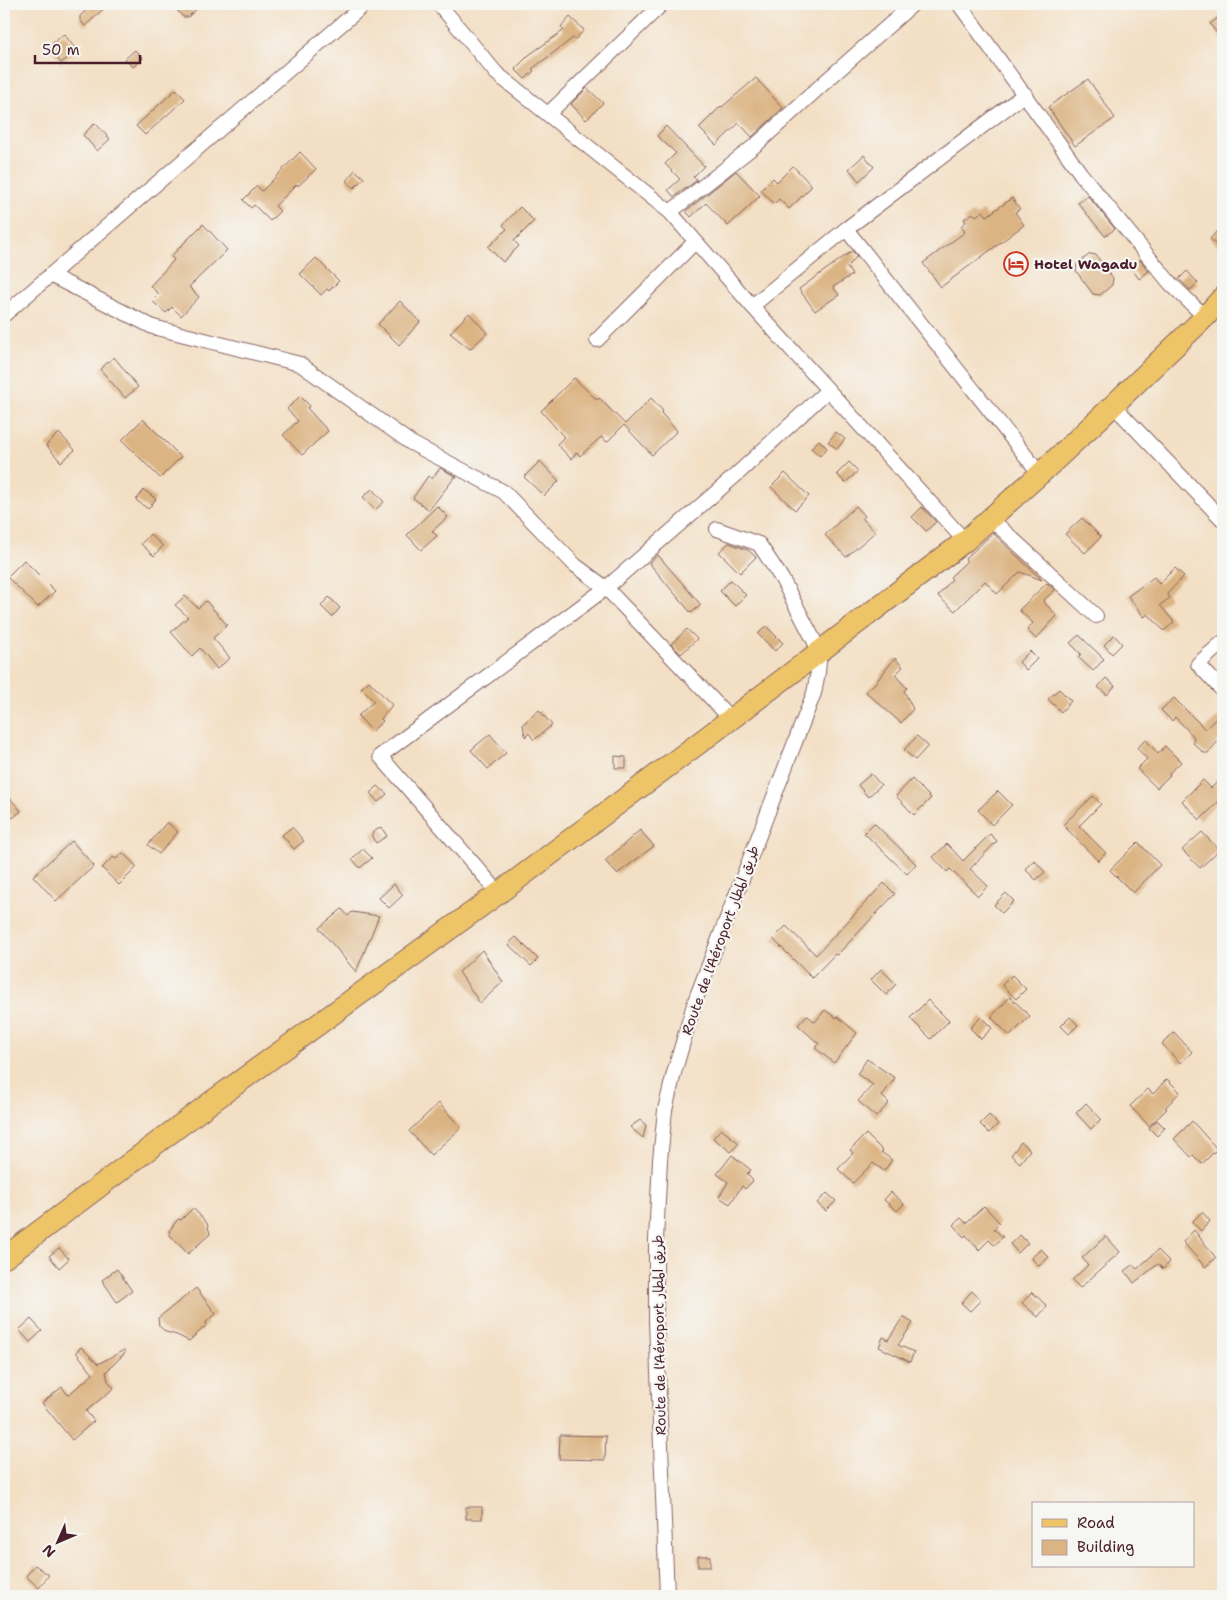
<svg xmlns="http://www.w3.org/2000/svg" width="1227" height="1600" font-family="'Shantell Sans','Playpen Sans Arabic',sans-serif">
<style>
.building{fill:#dbb483}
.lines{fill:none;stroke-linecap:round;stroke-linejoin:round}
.minor-casing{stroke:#856261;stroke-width:16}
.primary-casing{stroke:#856261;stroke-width:23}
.minor{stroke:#fff;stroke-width:14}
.primary{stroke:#eec469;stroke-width:21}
.labels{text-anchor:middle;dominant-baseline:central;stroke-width:4.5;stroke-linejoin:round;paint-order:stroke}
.poi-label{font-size:14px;font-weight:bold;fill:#4a1f2b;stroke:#f6f6f2;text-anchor:start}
.street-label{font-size:14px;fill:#4a1f2b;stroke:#f6f6f2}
</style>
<rect width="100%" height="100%" fill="#f6f6f2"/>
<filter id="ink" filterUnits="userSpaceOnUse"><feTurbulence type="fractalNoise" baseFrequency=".02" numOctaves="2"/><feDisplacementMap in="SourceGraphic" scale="10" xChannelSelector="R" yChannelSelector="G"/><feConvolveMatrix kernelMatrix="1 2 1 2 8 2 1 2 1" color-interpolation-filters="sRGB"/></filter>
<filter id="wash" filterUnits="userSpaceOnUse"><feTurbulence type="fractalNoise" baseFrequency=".0096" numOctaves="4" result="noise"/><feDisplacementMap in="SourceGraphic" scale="20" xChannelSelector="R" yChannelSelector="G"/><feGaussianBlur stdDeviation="1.12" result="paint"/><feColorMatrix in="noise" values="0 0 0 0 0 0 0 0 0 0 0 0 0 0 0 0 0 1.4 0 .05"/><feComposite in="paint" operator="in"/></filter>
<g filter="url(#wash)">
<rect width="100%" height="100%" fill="#f3dfc4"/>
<g id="blocks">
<!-- building -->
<g class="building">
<path d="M93,4H109L85,26L80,20V16Z"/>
<path d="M184,4H202L188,17H183L177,10Z"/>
<path d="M1223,14V41L1210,24Z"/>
<path d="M570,17L584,30L575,40L573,38L532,69L534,71L525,79L515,69L529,55L564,30L561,27Z"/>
<path d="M64,34L77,51L61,63L49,46Z"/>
<path d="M135,50L143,58L133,67L125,59Z"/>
<path d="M756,78L783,108L752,137L739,123L716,145L699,128L721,106L722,107Z"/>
<path d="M1088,79L1115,118L1075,146L1048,107Z"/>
<path d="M587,88L603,103L586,120L571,104Z"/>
<path d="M176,89L185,99L145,135L136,126Z"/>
<path d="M95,123L110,139L97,151L83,135Z"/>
<path d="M666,126L704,166L693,177L697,180L674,197L668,190L680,179L665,164L676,153L657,136Z"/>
<path d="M300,152L316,169L298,186L297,184L275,206L280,211L270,221L254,205L251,208L243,200L257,186L262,191Z"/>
<path d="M864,155L874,167L859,181L849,169Z"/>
<path d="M793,166L812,186L789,209L779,199L774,204L761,190L773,178L777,182Z"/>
<path d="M355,170L364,178L354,188L346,181Z"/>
<path d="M736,171L760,196L728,226L706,203L691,217L686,211Z"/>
<path d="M1088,196L1115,229L1105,236L1078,203Z"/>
<path d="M1012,198L1020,209L1015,212L1024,225L941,287L923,263L965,232L961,226L966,222L964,219L973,213L976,216L983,211L987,216Z"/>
<path d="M520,207L534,221L514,241L519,246L503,262L488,247L507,229L503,225Z"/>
<path d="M203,224L227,250L189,287L199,297L181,316L172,307L166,313L152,301L159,294L150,286L174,260L171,256Z"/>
<path d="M1223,224V241L1218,246L1210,239Z"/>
<path d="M852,251L857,256L847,267L852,275L833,287L839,295L815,311L799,289Z"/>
<path d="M1090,254L1096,255L1113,278L1112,285L1100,295L1093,294L1076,271L1077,264Z"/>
<path d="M316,258L339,281L329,291L327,289L321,295L300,274Z"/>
<path d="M1140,260L1149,271L1139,279L1131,268Z"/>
<path d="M1187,271L1198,283L1190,290L1179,279Z"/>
<path d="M400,301L420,322L399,345L378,324Z"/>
<path d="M469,313L487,333L470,349L450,333Z"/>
<path d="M114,357L138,387L125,398L100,369Z"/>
<path d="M574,378L597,400L599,398L625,424L651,398L663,411L661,413L677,431L652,455L624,425L607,442L601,437L580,456L577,452L571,459L557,444L564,437L541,411Z"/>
<path d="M300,396L310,406L307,408L328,431L302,455L283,435L298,421L287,409Z"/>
<path d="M143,419L181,457L160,478L122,440Z"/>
<path d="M836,432L845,439L837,449L828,442Z"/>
<path d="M59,433L75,450L61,462L46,445Z"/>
<path d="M819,440L827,448L820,456L811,448Z"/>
<path d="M540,461L559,481L544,496L524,477Z"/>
<path d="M849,462L858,471L845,483L837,474Z"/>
<path d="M440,468L457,477H455L429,510L413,498L428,476L432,479Z"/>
<path d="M785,473L809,496L795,510L771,487Z"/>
<path d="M372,489L384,502L375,510L363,497Z"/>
<path d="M144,490L156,499L148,509L136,500Z"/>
<path d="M437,506L448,517L432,531L437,536L421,550L407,535Z"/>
<path d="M856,506L865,516L862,518L875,532L846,557L825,535Z"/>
<path d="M922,507L936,522L926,531L912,517Z"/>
<path d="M1082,518L1101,537L1085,553L1065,534Z"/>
<path d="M993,533L1042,580L1020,572L997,594L985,581L955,611L938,596L952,579L950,577L967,561L965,559Z"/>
<path d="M150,534L163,546L154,556L141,544Z"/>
<path d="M729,543L748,550L756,557L740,573L719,552Z"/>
<path d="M658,555L701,605L691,613L649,563Z"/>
<path d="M24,560L55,591L38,607L7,577Z"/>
<path d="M1175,568L1184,576L1167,594L1170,598L1160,605L1174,622L1164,631L1148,614L1144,617L1128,596L1154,577L1159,584Z"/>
<path d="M731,580L746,595L735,606L720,591Z"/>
<path d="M1047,583L1055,590L1043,601L1057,616L1036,639L1027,630L1033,623L1019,610Z"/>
<path d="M185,596L198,608L206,601L227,625L213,638L230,658L217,669L200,648L192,656L171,632L188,617L175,605Z"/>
<path d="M329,597L340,608L332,617L321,606Z"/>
<path d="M766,626L783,643L775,651L758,634Z"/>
<path d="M687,629L697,639L681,654L671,644Z"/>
<path d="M1079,635L1104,659L1093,671L1078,657L1081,654L1070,643Z"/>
<path d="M1114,635L1122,644L1112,654L1104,645Z"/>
<path d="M1030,651L1037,659L1026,670L1019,662Z"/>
<path d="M895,658L903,667L895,675L907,688L904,691L913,709L901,723L866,692L876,682Z"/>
<path d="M1106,678L1115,686L1107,695L1098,687Z"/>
<path d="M369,681L392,705L381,719L383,721L372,731L358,716L374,701L361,688Z"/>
<path d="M1059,689L1071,701L1061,712L1048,699Z"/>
<path d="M1174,698L1205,729L1223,712V735L1208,753H1204L1193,743L1194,737L1175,717L1172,721L1161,710Z"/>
<path d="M539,710L552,725L534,740L529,733L525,737L523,724Z"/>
<path d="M490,734L506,753L488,769L471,750Z"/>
<path d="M917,736L928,746L915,760L904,750Z"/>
<path d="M1146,740L1158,754L1165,746L1181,762L1169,773L1170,775L1157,788L1137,769L1147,759L1137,748Z"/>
<path d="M615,756L626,757V768H615Z"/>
<path d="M871,774L881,785L868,797L858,785Z"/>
<path d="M1223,777V797L1200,820L1182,801L1203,780L1211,788Z"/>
<path d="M912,779L931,798L914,815L896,796Z"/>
<path d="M378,786L387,794L378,802L370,793Z"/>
<path d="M4,791L21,811L13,818L4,808Z"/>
<path d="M998,791L1012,805L992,825L978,810Z"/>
<path d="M1093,796L1101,804L1079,826L1106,853L1098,861L1063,825Z"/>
<path d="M167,822L178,832L159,854L148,845Z"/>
<path d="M874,823L916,864L907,874L864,833Z"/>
<path d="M292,827L304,841L294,849L282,835Z"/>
<path d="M381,827L387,836L376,843L372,837V833Z"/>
<path d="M640,830L654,846L617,874L605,861Z"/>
<path d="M1202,832L1219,850L1200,868L1182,850Z"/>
<path d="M990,834L997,841L970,869L988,886L978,896L950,869L947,872L933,857L947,844L963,861Z"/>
<path d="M72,841L94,866L56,901L33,876Z"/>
<path d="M1138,842L1160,865L1133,893L1110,870Z"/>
<path d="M363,849L372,858L360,868L352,859Z"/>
<path d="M123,853L137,867L119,885L102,868L113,857L116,859Z"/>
<path d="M1034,860L1045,872L1036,880L1025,869Z"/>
<path d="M884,883L895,894L837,955L835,954L812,978L773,939L786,926L816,955Z"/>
<path d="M394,884L403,895L389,908L379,898Z"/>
<path d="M1006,893L1014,901L1002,913L994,905Z"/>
<path d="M342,909L348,916L352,912L379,916L356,972L319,928Z"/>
<path d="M516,937L538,959L531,966L508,944Z"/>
<path d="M482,950L503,982L480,1003L459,972Z"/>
<path d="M881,969L896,984L886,995L871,980Z"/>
<path d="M1012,975L1026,989L1016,999L1002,985Z"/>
<path d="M1010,997L1030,1016L1010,1036L991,1017Z"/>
<path d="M928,1000L949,1021L931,1039L910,1018Z"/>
<path d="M825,1010L836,1018L837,1016L857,1033L834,1063L815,1048L819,1044L798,1025L807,1015L815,1022Z"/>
<path d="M981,1017L992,1028L981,1039L970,1028Z"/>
<path d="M1070,1017L1078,1025L1069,1034L1061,1026Z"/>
<path d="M1174,1032L1192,1052L1180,1063L1162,1044Z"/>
<path d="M867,1059L895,1078L882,1096L889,1103L876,1117L858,1101L873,1085L857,1074Z"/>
<path d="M1167,1079L1180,1092L1165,1108L1167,1109L1149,1126L1130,1106L1148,1089L1153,1094Z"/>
<path d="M439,1103L461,1128L431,1155L409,1131Z"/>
<path d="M1086,1103L1101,1119L1091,1129L1076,1113Z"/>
<path d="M989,1115L998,1124L989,1133L980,1124Z"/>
<path d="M640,1120L646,1125L643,1138L630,1127Z"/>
<path d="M1157,1120L1165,1128L1157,1136L1149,1128Z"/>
<path d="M1192,1121L1217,1149L1202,1164L1193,1155L1191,1157L1174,1139Z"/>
<path d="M721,1129L739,1143L731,1152L713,1138Z"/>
<path d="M866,1134L883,1151L881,1152L892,1160L884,1171L873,1163L853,1183L838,1169L853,1153L850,1150Z"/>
<path d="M1021,1142L1030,1150L1020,1163L1011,1155Z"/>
<path d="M732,1155L751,1170L747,1174L753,1181L745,1189L742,1186L730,1204L719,1197L728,1182L717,1174Z"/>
<path d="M891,1192L904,1204L897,1211L884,1200Z"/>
<path d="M827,1193L836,1201L826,1211L817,1203Z"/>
<path d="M984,1206L1000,1223L994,1229L1003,1237L994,1245L989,1240L979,1250L966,1235L964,1237L953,1225L961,1218L966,1223Z"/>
<path d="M193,1208L207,1223L210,1234L188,1254L170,1235L169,1231L178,1219L181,1220Z"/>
<path d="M1202,1212L1210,1221L1201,1231L1192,1222Z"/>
<path d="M1194,1230L1216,1258L1205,1267L1183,1242Z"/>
<path d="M1020,1235L1028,1243L1018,1253L1010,1244Z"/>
<path d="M1106,1236L1120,1252L1080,1288L1072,1280L1088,1265L1082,1258Z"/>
<path d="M59,1248L69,1259L59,1268L49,1256Z"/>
<path d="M1041,1249L1049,1257L1039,1266L1031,1258Z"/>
<path d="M1158,1250L1170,1262L1163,1269L1158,1264L1134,1283L1125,1271L1133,1265L1137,1269Z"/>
<path d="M117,1269L132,1291L117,1302L102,1280Z"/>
<path d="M196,1288L216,1314L206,1322L207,1325L189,1341L177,1335L166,1332L159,1326L158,1318Z"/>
<path d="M972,1291L981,1300L970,1311L961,1303Z"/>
<path d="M1032,1292L1047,1306L1038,1317L1022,1303Z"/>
<path d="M903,1317L913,1323L898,1345L914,1352L910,1362L879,1347L883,1337L888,1340Z"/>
<path d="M31,1319L42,1331L30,1342L19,1330Z"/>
<path d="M81,1347L98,1364L124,1350L126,1352L106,1372L108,1381L114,1388L86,1411L94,1421L72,1440L42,1403L62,1387L68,1395L93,1374L76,1352Z"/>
<path d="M560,1435L606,1436L605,1460L559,1459Z"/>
<rect x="466" y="1507" width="16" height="12"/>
<rect x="698" y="1556" width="12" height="11"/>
<path d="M35,1565L49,1575L39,1588L26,1576Z"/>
</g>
</g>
</g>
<g filter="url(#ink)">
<use href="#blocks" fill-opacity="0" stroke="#856261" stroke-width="1"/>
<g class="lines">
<!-- minor casing -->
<g class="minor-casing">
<g id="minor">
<path d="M439,4L496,73L670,212L752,306L965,541"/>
<path d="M959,4L1081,174L1170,283L1205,317"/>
<path d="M548,114L662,4"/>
<path d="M670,212L757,144L826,81L913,4"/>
<path d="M846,229L1040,474"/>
<path d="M50,275L153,327L300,364L411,443L504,492L575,565L606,588L731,719"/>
<path d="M752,306L846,229L1025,94"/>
<path d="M4,315L365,4"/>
<path d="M597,340L695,242"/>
<path d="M1113,405L1223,520"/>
<path d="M990,518L1096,616"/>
<path d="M1223,642L1198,664L1223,691"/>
<path d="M499,893L380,756L606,588L736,475L828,390"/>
<path d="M667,1596L656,1321V1240L660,1160L665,1110L674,1073L695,1001L814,693L818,672L820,652L782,579L759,544L717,529"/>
</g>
</g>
<!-- primary casing -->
<g class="primary-casing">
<path id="primary" d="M4,1258L210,1103L499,893L731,719L965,541L1040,474L1102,416L1205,317L1223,297"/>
</g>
<!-- minor -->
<use href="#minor" class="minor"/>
<!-- primary -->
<use href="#primary" class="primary"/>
</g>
</g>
<!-- icons -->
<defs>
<g id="hotel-ring" transform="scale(1.25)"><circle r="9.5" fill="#f6f6f2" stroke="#c8321e" stroke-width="1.5"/><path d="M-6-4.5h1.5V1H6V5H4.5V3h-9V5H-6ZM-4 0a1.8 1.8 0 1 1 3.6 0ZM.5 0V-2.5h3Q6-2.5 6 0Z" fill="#c8321e"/></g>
</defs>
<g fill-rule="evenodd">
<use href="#hotel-ring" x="1016" y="264"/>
</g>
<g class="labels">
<!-- poi labels -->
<g class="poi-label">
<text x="1034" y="264">Hotel Wagadu</text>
</g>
<!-- street labels -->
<g class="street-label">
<text transform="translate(720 940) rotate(-70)">Route de l'Aéroport طريق المطار</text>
<text transform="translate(659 1335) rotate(-91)">Route de l'Aéroport طريق المطار</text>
</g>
</g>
<!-- margin -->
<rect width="1227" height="1600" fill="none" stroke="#f6f6f2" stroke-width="20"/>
<!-- legend -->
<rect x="1032" y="1502" width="162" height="65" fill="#f6f6f2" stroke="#b1a0a2"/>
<rect x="1042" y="1519" width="25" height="8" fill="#eec469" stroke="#b1a0a2"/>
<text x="1077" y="1528" font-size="15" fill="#4a1f2b">Road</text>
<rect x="1042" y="1540" width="25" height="15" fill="#dbb483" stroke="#b1a0a2"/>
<text x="1077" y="1552" font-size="15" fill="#4a1f2b">Building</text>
<!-- north arrow -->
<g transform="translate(58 1542) rotate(225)" stroke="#f6f6f2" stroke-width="4" paint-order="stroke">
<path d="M0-4L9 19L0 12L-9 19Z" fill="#4a1f2b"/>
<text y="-8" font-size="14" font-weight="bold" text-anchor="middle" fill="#4a1f2b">N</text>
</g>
<!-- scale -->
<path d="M35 55v8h105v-8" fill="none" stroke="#4a1f2b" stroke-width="2.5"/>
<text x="42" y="55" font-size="15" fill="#4a1f2b" stroke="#f6f6f2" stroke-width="4" paint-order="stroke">50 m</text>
</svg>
